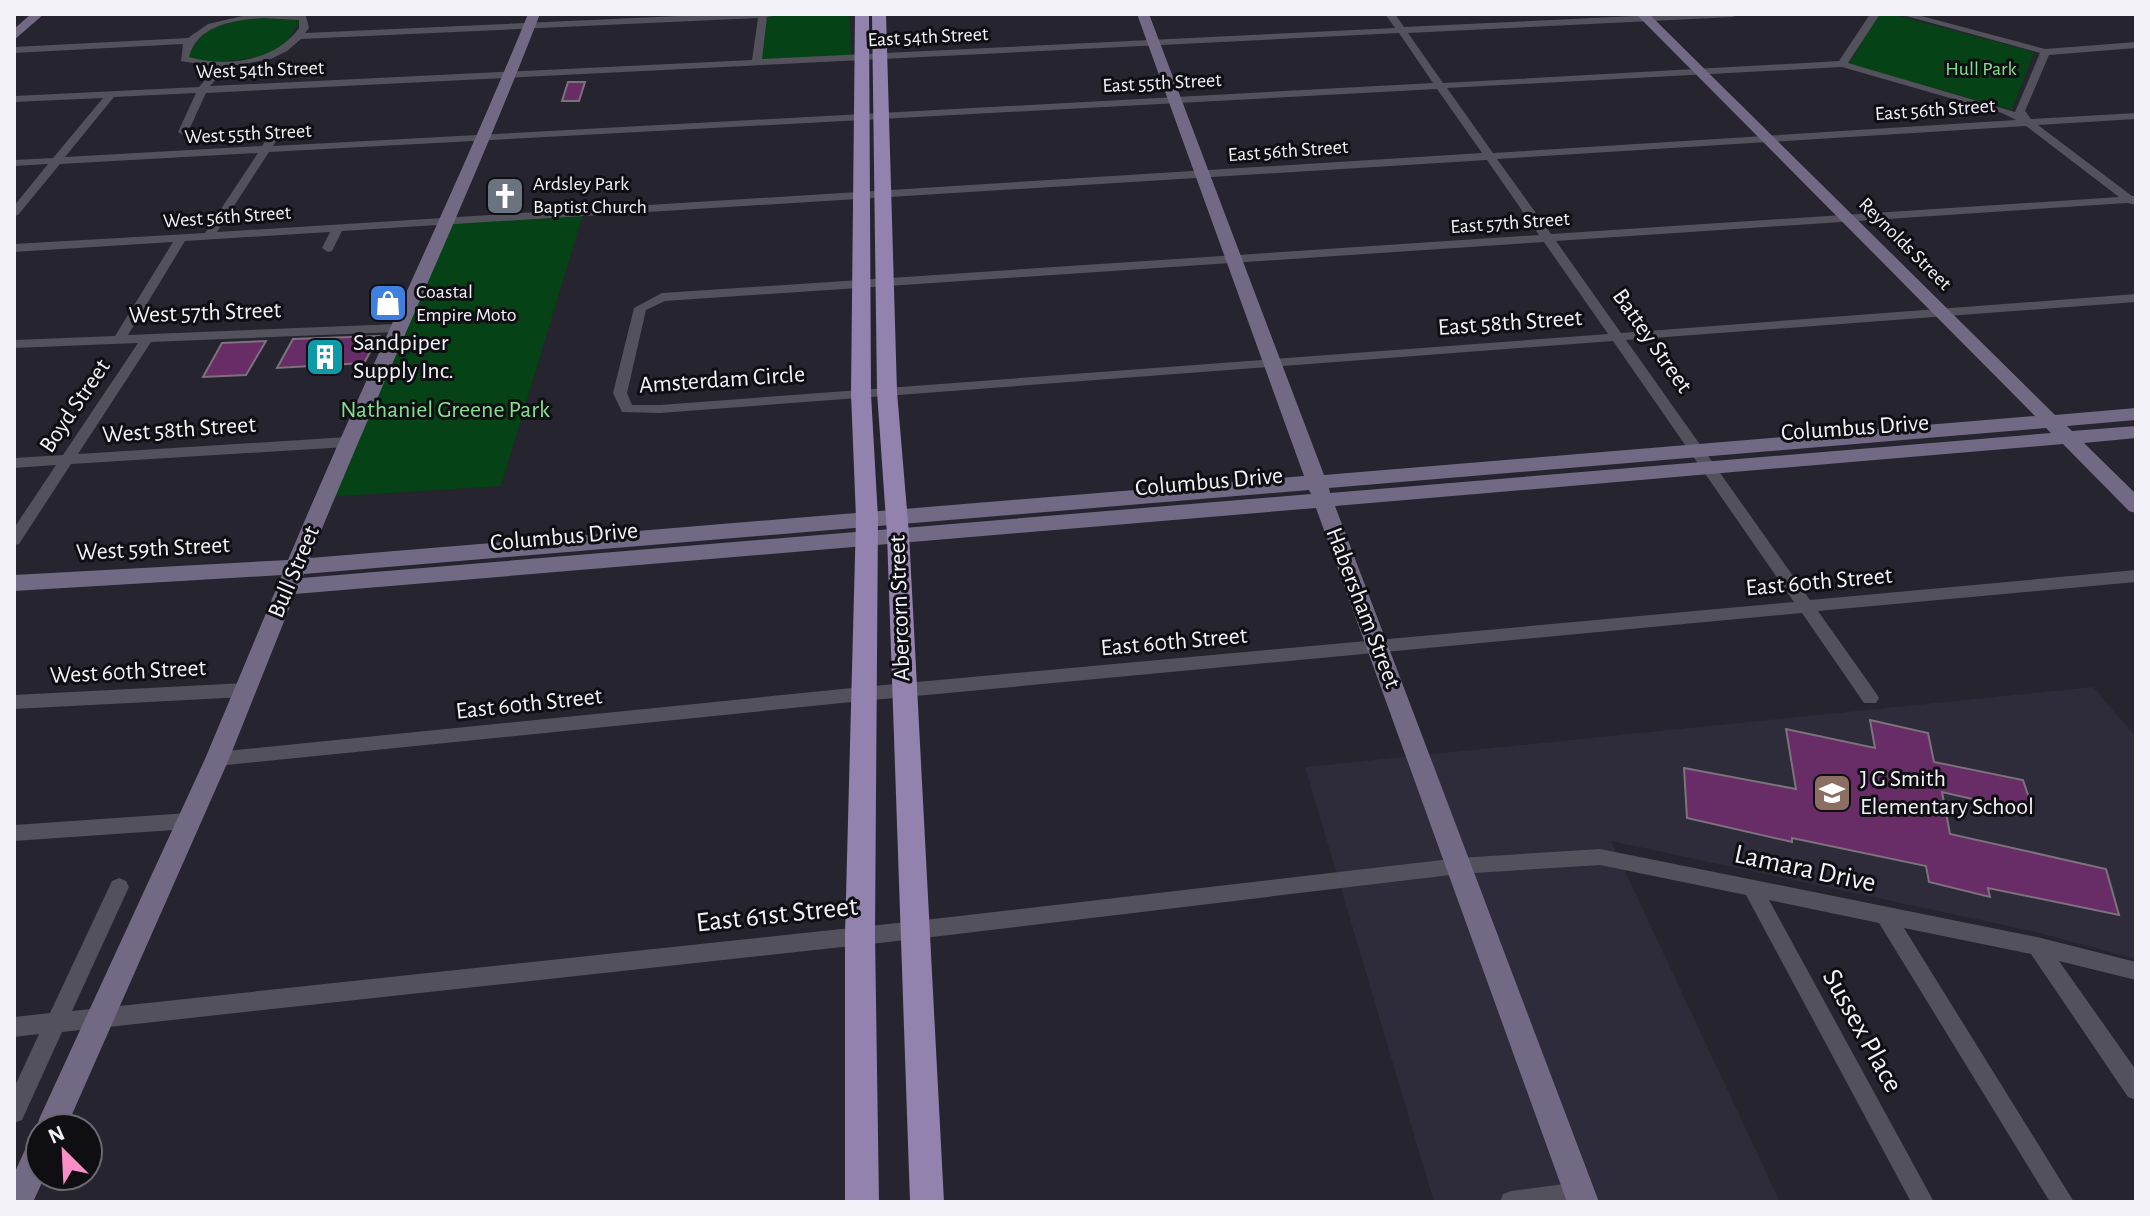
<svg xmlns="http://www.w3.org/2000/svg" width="2150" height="1216" font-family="'Alegreya Sans',sans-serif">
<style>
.built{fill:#2e2b3b}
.green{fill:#054215}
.building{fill:#682c66;stroke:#7c727b;stroke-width:2}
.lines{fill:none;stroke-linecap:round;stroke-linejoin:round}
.street{fill:#52515c;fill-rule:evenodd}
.secondary{fill:#726a84;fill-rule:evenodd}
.primary{fill:#9183ad;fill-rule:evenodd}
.labels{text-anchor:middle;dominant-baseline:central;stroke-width:6;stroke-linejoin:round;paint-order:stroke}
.far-street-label{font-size:20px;fill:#f3f2f9;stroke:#0f0e13}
.far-park-label{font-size:20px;fill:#82e18e;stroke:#0f0e13}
.far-poi-label{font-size:20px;fill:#f3f2f9;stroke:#0f0e13;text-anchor:start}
.street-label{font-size:24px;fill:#f3f2f9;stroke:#0f0e13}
.poi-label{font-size:24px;fill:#f3f2f9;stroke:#0f0e13;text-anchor:start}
.park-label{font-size:24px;fill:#82e18e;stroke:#0f0e13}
.near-street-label{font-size:28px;fill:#f3f2f9;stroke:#0f0e13}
</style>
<rect width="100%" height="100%" fill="#26242e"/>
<!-- built -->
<path class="built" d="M2093,687L2136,737V959L2036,932L1611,841L1780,1202H1434L1305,767Z"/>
<!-- green -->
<g class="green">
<path d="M850,14L851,57L759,63L766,16Z"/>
<path d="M1879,14H1891L2034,52L2012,110L1849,64Z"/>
<path d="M287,17L300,21L280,52C260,57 205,68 189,56C206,15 249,19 287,17Z"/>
<path d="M583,214L501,486L326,497L443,224Z"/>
</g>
<!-- building -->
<g class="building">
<path d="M568,82H585L579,101H562Z"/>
<path d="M379,336L364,363L277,368L293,339Z"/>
<path d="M266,341L246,375L203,377L222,343Z"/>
<path d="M1870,720L1928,733L1934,762L2023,780L2034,813L1942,792L1950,834L2106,869L2119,915L1988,888L1990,897L1929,882L1926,866L1792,838V842L1687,818L1684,768L1796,789L1786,729L1875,748Z"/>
</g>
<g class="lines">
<!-- street -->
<g class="street">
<path d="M251,14L306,16L309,28L305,33L722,14H787L767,17L762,59L1395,28L1385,14H1395L1404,27L1678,14H1738L1733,17L1408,33L1443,83L1839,61L1870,14H1880L1848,63L2015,112L2040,53L1899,14H1914L2045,49L2136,42V48L2049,55L2025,111L2031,119L2136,113V119L2038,125L2132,196H2136V205L2127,203L1556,241L1621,333L2136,294V302L1626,340L1810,600L2136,570V582L1818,611L1876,693L1879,698L1876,703H1864L1802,613L862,701L217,766L211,764L208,759L211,754L217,752L862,687L1794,602L1613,341L660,413L622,412L613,393L634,308L662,293L1539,235L1487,160L342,231L332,251L328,252L322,248L330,232L185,241L128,335L397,324L403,328L397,332L151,342L78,454L347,437L354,442L347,447L71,464L19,544L14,545V528L56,465L14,468V458L63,455L138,343L14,348V340L115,336L173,242L14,252V244L205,233L258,153L60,164L18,215L14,216V206L48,164L14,166V160L53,158L103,98L14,102V96L199,87L216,67L181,61L183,44L14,53V47L188,38L208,24ZM262,18L299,20V28C276,61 226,68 189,57C198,25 232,21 262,18ZM758,18L752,60L210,86L227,67L271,59L287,51L301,39ZM1399,33L1433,83L273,146L282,132L277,129L273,130L262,146L65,157L114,97L196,93L178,132L183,135L188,132L206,93ZM1842,67L2002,113L2016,120L1493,153L1447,88ZM1437,89L1482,153L217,232L269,152ZM2026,126L2119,197L1551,234L1497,159ZM1544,242L1608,334L660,405H632L627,393L646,310L665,301Z"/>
<path d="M245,683L251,685L253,690L251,695L245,697L14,709V695Z"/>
<path d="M188,813L195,815L197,821L195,827L188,829L14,841V825Z"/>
<path d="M1600,849L2037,937L2136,962V980L2059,961L2136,1070V1100L2128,1097L2031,954L1904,928L2074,1202H2050L1879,923L1769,900L1934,1202H1911L1746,895L1600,865L1459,874L916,939L62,1032L22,1120L14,1123V1088L39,1034L14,1037V1017L50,1013L112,881L119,878L126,881L129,887L72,1011L916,921L1459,858Z"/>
<path d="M1580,1182L1588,1185L1591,1193L1586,1202H1500L1503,1194L1511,1191Z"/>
</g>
<!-- secondary -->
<g class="secondary">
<path d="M31,14H44L14,40V29Z"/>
<path d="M528,14H540C469,198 384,375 310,558L1304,476L1137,14H1149L1324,475L2035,416L1636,14H1649L2055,415L2136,408V420L2067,426L2072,431L2136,426V438L2084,443L2136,494V513L2129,511L2063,444L1335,506L1599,1202H1567L1316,508L295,594L229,759L66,1128H40V1176H45L33,1202H14V1174L29,1141L40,1137L36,1128L40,1117L205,759L282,575L14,591V575L288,560C365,376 453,198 528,14ZM2046,428L2051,433L1330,493L1329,488ZM1309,490L1311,494L302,578L304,574Z"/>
</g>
<!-- primary -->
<g class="primary">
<path d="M855,14H869L871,394L878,518L875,934L879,1202H845V934L856,518L851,394Z"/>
<path d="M872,14H886L897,392L909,534L944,1202H910L887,534L877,392Z"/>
</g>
</g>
<!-- icons -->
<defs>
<g id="church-square" transform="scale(2)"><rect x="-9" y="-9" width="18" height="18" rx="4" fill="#6b7280" stroke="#0f0e13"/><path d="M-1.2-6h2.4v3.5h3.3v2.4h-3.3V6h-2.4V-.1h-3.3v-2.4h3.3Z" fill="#fff"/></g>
<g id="shop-square" transform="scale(2)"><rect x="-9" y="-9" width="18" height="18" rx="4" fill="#3f7fe0" stroke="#0f0e13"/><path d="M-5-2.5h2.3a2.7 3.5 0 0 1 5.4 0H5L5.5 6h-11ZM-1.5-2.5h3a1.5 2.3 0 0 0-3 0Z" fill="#fff"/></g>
<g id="building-square" transform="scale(2)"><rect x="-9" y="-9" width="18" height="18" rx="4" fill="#0f9aa8" stroke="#0f0e13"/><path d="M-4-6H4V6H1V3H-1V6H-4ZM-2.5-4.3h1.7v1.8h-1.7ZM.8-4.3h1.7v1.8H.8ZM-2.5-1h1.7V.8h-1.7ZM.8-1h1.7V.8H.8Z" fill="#fff"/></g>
<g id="school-square" transform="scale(2)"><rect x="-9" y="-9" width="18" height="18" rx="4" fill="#8d6e63" stroke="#0f0e13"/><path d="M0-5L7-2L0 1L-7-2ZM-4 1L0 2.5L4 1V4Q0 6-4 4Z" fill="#fff"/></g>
</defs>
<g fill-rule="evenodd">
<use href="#church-square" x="505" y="196"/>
<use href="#shop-square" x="388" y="303"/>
<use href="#building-square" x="325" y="357"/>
<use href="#school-square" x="1832" y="793"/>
</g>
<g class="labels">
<!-- far-street labels -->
<g class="far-street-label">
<text transform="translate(928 37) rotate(-3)">East 54th Street</text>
<text transform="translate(260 70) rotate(-2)">West 54th Street</text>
<text transform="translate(1162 83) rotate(-3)">East 55th Street</text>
<text transform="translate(1935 110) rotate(-4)">East 56th Street</text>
<text transform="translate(248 134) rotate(-3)">West 55th Street</text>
<text transform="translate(1288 151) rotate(-4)">East 56th Street</text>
<text transform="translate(227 217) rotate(-4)">West 56th Street</text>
<text transform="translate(1510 223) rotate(-4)">East 57th Street</text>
<text transform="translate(1905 244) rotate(45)">Reynolds Street</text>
</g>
<!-- far-park labels -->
<g class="far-park-label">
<text x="1981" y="69">Hull Park</text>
</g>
<!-- far-poi labels -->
<g class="far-poi-label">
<text x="533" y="184">Ardsley Park<tspan x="533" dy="23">Baptist Church</tspan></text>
<text x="416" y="292">Coastal<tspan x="416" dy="23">Empire Moto</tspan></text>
</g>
<!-- street labels -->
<g class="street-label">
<text transform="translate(205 313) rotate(-2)">West 57th Street</text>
<text transform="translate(1510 323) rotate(-4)">East 58th Street</text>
<text transform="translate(1652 341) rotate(55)">Battey Street</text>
<text transform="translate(722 380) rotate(-4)">Amsterdam Circle</text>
<text transform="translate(75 406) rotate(-56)">Boyd Street</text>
<text transform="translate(1855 428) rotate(-4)">Columbus Drive</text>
<text transform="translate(179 430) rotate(-4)">West 58th Street</text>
<text transform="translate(1209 482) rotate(-5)">Columbus Drive</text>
<text transform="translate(564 537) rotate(-5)">Columbus Drive</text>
<text transform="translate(153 549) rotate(-3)">West 59th Street</text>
<text transform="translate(294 572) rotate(-67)">Bull Street</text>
<text transform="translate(1819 582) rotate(-5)">East 60th Street</text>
<text transform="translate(900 608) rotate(-92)">Abercorn Street</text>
<text transform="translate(1363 608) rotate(69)">Habersham Street</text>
<text transform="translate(1174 642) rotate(-5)">East 60th Street</text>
<text transform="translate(128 672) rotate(-3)">West 60th Street</text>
<text transform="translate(529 704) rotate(-6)">East 60th Street</text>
</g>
<!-- poi labels -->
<g class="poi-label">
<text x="353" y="343">Sandpiper<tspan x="353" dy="28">Supply Inc.</tspan></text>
<text x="1860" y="779">J G Smith<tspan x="1860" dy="28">Elementary School</tspan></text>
</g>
<!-- park labels -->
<g class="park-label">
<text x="445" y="410">Nathaniel Greene Park</text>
</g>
<!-- near-street labels -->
<g class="near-street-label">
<text transform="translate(1805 869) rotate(12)">Lamara Drive</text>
<text transform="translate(777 915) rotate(-6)">East 61st Street</text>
<text transform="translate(1862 1031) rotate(61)">Sussex Place</text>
</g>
</g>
<!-- border -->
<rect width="2150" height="1216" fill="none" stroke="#f3f2f9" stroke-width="32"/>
<!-- north arrow -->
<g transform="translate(64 1152) rotate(336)"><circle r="38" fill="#0f0e13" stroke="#6a696f" stroke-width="2"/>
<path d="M0-6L14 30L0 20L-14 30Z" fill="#fa8fc7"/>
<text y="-12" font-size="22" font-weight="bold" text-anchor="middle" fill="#f3f2f9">N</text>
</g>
</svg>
